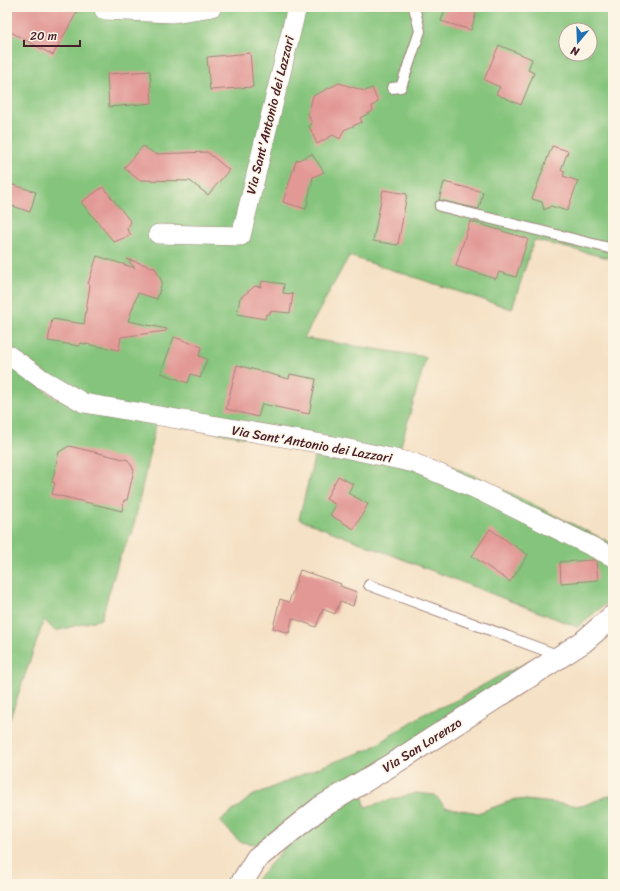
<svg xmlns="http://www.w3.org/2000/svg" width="620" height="891" font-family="Sriracha,sans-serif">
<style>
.green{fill:#84c47c;stroke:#677254;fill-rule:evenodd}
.building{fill:#e29895}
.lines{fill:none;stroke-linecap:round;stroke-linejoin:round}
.service-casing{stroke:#a08078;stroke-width:12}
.minor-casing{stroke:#a08078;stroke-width:20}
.tertiary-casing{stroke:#a08078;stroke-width:24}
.service{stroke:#fff;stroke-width:10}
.minor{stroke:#fff;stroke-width:19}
.tertiary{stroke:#fff;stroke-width:22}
.labels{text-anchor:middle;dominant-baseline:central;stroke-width:3;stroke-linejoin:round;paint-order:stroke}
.street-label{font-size:13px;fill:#4a1f2b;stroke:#fcf5e5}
</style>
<rect width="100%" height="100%" fill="#fcf5e5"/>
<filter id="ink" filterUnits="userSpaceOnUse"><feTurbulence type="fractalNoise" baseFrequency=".025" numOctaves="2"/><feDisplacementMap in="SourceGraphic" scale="8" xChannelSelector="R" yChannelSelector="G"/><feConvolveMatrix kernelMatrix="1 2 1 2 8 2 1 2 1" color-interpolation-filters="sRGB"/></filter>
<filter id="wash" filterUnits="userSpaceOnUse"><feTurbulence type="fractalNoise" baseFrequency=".012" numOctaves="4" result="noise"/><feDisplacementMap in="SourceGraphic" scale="16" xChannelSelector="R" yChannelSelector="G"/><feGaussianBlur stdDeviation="0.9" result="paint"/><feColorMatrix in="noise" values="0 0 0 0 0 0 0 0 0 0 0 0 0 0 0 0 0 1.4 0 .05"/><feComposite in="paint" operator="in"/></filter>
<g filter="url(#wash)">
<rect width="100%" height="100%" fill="#f5e1c5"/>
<!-- green -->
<g class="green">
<path d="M7,7H613V259L534,240L512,309L349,256L304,338L426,357L400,449L430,457L477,477L613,544V598L577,627L299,519L316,450L156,422L133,530L119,559L101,619L55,631L44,620L7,727V362L58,400L63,386L7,345ZM566,30H590V54H566Z"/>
<path d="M539,657L520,691L406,765L363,796L365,807L416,793L435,795L445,807L478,813L516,799L582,806L608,796L613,794V884H252L285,848L240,842L220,821L252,796L320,767L370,749L424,714L455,701L501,675Z"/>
</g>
<g id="blocks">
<!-- building -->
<g class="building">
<path d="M7,7H68L77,12L53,55L7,30Z"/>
<path d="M446,7H478L471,30L441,21Z"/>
<path d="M499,45L532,59L528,70L534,73L521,105L496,94L500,87L484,80Z"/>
<path d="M250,53L253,87L210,90L207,57Z"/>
<path d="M150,71L152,103L109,107L107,74Z"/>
<path d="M339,83L365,91L372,88L378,102L372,106L373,111L360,118L362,122L344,130L340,139L333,135L317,144L309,126L312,124L308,114L313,96Z"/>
<path d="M143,146L155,154L207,152L229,170L208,195L190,181L139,180L124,168Z"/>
<path d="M552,146L568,151L561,170L565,171L563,176L578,181L567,211L551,206L544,210L542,202L532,199Z"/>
<path d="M312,154L324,172L313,177L306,209L283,202L296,161Z"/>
<path d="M444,182L483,192L479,209L439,200Z"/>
<path d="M7,183L36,192L30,212L7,204Z"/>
<path d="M103,187L131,222L127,229L131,235L114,242L81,202Z"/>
<path d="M383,190L407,194L398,245L373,241Z"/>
<path d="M470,221L528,239L516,277L499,272L496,279L456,266Z"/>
<path d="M97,256L135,268L127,259L155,268L162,282L157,299L138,293L128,321L167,329L166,331L121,337L119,350L80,343V346L48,341L52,319L84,324L90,285L88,284Z"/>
<path d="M262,281L284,284L283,293L293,294L290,313L270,311V314H266L265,319L237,314L240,298L255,286L261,287Z"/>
<path d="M174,337L202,347L199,356L207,359L200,378L191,374L188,383L161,373Z"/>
<path d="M237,365L289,379L290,374L316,379L309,414L262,404L258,417L226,409Z"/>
<path d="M69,446L128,460L134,470L127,500H124L122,511L52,494L55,483L52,482L59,452Z"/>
<path d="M338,476L353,484L348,493L368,504L354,529L330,515L336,505L326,499Z"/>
<path d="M490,529L528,555L510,582L472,556Z"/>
<path d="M594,560L596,561L598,580L561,583L560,562Z"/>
<path d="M300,570L341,584L340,586L357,592L353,606L340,601L335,614L323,609L316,627L292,618L289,633L273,628L280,599L289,602Z"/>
</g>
</g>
</g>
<g filter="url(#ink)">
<use href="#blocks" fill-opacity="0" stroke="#a08078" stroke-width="1"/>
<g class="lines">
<!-- service casing -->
<g class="service-casing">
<g id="service">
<path d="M392,88L401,87L420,31L414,7"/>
<path d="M440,206L613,249"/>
<path d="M369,585L560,656"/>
</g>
</g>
<!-- minor casing -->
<g class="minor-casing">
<g id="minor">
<path d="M104,10L172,13L212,7"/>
<path d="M158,234L241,236L297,7"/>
<path d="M7,354L42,379L84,403L335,446L414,463L476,489L613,557"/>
</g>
</g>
<!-- tertiary casing -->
<g class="tertiary-casing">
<path id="tertiary" d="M241,884L257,858L320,808L399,760L583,642L613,616"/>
</g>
<!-- service -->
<use href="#service" class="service"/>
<!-- minor -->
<use href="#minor" class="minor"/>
<!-- tertiary -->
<use href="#tertiary" class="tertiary"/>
</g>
</g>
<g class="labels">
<!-- street labels -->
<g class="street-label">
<text transform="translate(270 115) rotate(-76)">Via Sant'Antonio dei Lazzari</text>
<text transform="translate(312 444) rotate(10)">Via Sant'Antonio dei Lazzari</text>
<text transform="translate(422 745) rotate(-32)">Via San Lorenzo</text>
</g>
</g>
<!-- margin -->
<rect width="620" height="891" fill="none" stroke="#fcf5e5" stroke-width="24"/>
<!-- north arrow -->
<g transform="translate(578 42) rotate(199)"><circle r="19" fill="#fcf5e5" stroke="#b59f9b"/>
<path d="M0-3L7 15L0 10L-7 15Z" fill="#1f6fb2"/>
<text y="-6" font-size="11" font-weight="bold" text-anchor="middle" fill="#4a1f2b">N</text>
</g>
<!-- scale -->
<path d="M24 40v6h56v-6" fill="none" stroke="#4a1f2b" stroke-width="2"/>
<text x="30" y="40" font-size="12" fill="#4a1f2b" stroke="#fcf5e5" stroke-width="3" paint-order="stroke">20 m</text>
</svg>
